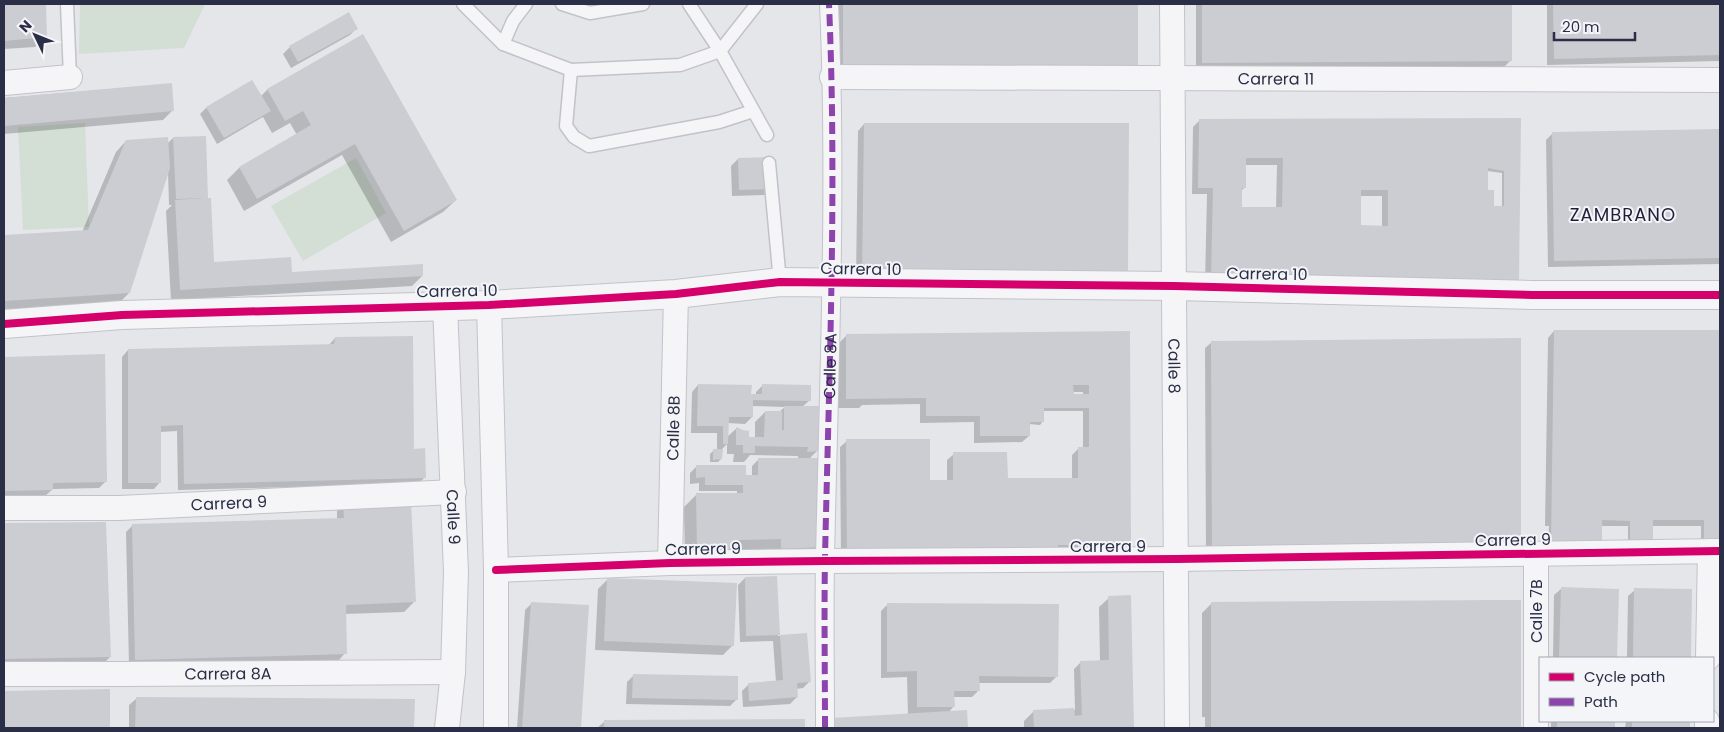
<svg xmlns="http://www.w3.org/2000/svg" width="1724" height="732" font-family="Poppins,sans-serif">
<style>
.green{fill:#d3ded5}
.shadow{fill:#0003;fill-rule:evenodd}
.building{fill:#cccdd3;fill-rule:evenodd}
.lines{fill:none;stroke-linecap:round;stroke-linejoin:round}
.service-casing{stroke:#c2c3c8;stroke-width:15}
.pedestrian-casing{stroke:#c2c3c8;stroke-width:20}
.minor-casing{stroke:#c2c3c8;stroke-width:26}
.tertiary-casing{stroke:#c2c3c8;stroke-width:30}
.service{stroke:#f5f5f7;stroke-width:12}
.pedestrian{stroke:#f5f5f7;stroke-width:18}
.minor{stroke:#f5f5f7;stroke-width:24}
.tertiary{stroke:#f5f5f7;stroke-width:28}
.quiet{stroke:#8e44ad;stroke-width:6;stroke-dasharray:12 6;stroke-linecap:butt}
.cycleway-casing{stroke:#f4f5f9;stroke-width:11}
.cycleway{stroke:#d6006c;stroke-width:8}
.labels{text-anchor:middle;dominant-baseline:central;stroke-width:4;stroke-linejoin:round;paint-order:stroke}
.street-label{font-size:16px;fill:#2a2e46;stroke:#f4f5f9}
.neighbourhood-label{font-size:18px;letter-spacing:1px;fill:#1c1f37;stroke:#f4f5f9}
</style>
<rect width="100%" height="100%" fill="#e5e6ea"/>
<!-- green -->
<g class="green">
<path d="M80,4H205L184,48L79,54Z"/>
<path d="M85,123L89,227L23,230L18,127Z"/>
<path d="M356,158L386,213L303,261L271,206Z"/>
</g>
<!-- shadow -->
<g class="shadow">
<path d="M4,4H45V37L35,47L4,49Z"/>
<path d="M837,4H1137L1136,69L837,76Z"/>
<path d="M1196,4H1511V60L1504,67L1196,69Z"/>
<path d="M1547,4H1720V61L1547,65Z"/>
<path d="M356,29L350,35L291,68L283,54L290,47Z"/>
<path d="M363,35L456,200L443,212L391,242L342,155L244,211L227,180L239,168L297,135L290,123L272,133L263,117L217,144L200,114L206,108L252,81L261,96L267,90Z"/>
<path d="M171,84L173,110L163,120L4,134V98Z"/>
<path d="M1520,119L1519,207L1205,284L1207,194H1192L1193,127L1200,120ZM1245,165H1277L1276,209H1241V191L1245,187ZM1487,171L1502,173V208H1492L1486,191ZM1360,196H1382V227H1360Z"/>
<path d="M864,124L1128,125L856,280L858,131Z"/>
<path d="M1720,130V264L1548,267L1546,140L1553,133Z"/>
<path d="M173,138L206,197L204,199L213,263L291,273L422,276L412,286L171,300L166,211L172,205H169L168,172L129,293L119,303L4,310V236L82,232L116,152L126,141L167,144Z"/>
<path d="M772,158L766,195L732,196L731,166L738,159Z"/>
<path d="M1554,331H1720V547H1701V526H1652L1628,547V526H1601L1548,547L1549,526H1545L1548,338Z"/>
<path d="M1129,332V544L1123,551L841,557L840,447L847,441L929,481H947V460L954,454L1006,480L1072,479V455L1079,448H1083V411H1043V421L1040,425L1029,424V436L1022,442L974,443V422L920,423V404L862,405L859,408H837V345L847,335ZM1072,392H1083V395H1073Z"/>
<path d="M335,338L413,450L424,478L418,484L178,490L177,431L160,432V482L154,489H122V357L128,350L329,345Z"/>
<path d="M1212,342L1514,552L1206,554L1205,348Z"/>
<path d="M104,355L106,481L99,488L53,489L45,496L4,500V359Z"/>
<path d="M698,385L756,395V392L763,385L810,400L802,407L817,451L809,459L819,547L806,560L685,563L684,507L697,494H737V491H699V483L690,484V473L697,466L744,476H752V466L759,459H798V456L750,455L744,462H733L734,454H727V444L721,450V459L718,462H710V454L713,451H717V433H691L692,392ZM752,406L785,407L779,412H765L755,422V438H747L737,428L727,437V423L745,424L752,417Z"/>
<path d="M344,504L414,602L404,612L344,614L345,653L339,660L129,666L126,532L133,525L337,520V511Z"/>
<path d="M104,523L110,657L103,664L4,665V525Z"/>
<path d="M776,577L778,636L806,634L809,682L803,688L796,689L797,697L790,704L743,707L742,691L749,684L776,682L773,641L740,642L738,585L745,578Z"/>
<path d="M608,579L733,645L723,655L595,650L598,589Z"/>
<path d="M1561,589L1618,590L1616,658H1553L1554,595Z"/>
<path d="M1635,590H1691L1690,658H1627L1628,596Z"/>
<path d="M1130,597L1133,728H1024V721L1034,711L1075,710L1074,669L1081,662L1100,661L1099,607L1109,598Z"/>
<path d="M1520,601L1519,728H1205V717H1202V613L1212,603Z"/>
<path d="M532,603L588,607L580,728H517L525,610Z"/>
<path d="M888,604L1057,676L1050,683H978L979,690L972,697H954V706L948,713L966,712V728H823L908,715L907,677L881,678V611Z"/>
<path d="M634,675L737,699L730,706L626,704L627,682Z"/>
<path d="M109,690V728H4V692Z"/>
<path d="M136,699L413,700V728H129V705Z"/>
<path d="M804,720V728H597L605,721Z"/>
<rect x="1551" y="721" width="63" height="7"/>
<path d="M1626,721H1689V728H1625Z"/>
</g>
<!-- building -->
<g class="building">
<path d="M4,4H46L47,37L4,41Z"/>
<rect x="843" y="4" width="295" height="66"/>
<path d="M1202,4H1512V61L1202,63Z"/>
<path d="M1553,4H1720V55L1554,59Z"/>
<path d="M349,12L358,29L298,62L289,46Z"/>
<path d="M363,34L457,200L404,231L355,144L257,199L239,167L311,125L303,111L285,121L267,89Z"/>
<path d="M252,80L271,111L224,138L206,107Z"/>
<path d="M172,83L174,111L4,126V98Z"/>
<path d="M1521,118L1519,283L1211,278L1213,188H1198L1199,119ZM1246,158H1283L1282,207H1242V188H1246ZM1488,168L1504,171V206H1494V190H1488ZM1361,190H1388V226L1361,225Z"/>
<path d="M864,123H1129L1128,274H862Z"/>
<path d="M1720,129V258L1554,261L1552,132Z"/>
<path d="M206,136L208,198H211L214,262L291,257L292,272L423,264V276L180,290L175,200L206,198L176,199L173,137Z"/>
<path d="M168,137L170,168L130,293L4,301V235L88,230L126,140Z"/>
<path d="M773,157L774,189L739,190L738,158Z"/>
<path d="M1554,330H1720V544H1704V520H1653V544H1630V521L1602,520V544H1551Z"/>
<path d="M1130,331L1131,545H1058V557L847,559L846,439H930V480H953V452H1007L1008,478H1078V447H1089V408H1044V422H1030V436H980V416H926V398L846,399V334ZM1073,385H1089V394H1074Z"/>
<path d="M413,336L414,449L425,448L426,478L184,484L183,425L161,426V483H128V349L334,344L335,337Z"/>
<path d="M1521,338V546L1212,548L1211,341Z"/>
<path d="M105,354L107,482L53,483V490L4,491V357Z"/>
<path d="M698,384L752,385L751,394H762V384L811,385V401L753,400V417H729L728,444H723V426H697Z"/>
<path d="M784,406H819L818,451L807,452L808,447L755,446V453H743V445H736V427L743,430L749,431V437H764L765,411H782V430H784Z"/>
<path d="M713,449H723L722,459L713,460Z"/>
<path d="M758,458H819L820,547L781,549V539L738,540V550L697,551L696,493H743V485H705V477L696,478V465H746V475H758Z"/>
<path d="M411,501L416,602L346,605L347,654L135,660L132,524L344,518L343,503Z"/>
<path d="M106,522L111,657L4,659V523Z"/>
<path d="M777,576L780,635L807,633L811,682L797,683L798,697L749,701L748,683L783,680L780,635L746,636L745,577Z"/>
<path d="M607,578L737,583L734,646L604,641Z"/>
<path d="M1561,587L1619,589L1617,658H1559Z"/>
<path d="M1634,588L1692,589L1691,658H1633Z"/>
<path d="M1131,595L1134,728H1034L1033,710L1074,708L1075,716L1082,715L1080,661L1109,660L1108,596Z"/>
<path d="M1495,600H1521V728H1211V602Z"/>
<path d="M531,602L589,605L581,728H522Z"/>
<path d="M887,603L1059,604L1058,677L979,676L980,691H954L955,707H917V671L887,672Z"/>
<path d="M633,674L738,676V700L632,698Z"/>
<path d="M110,689V728H4V691Z"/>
<path d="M136,697L415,699L414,728H135Z"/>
<path d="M967,710L968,728H832V718Z"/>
<path d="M805,719V728H604V720Z"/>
<rect x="1557" y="721" width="58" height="7"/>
<rect x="1632" y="721" width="58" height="7"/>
</g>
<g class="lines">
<!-- service casing -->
<g class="service-casing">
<g id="service">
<path d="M67,4L70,77"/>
<path d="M463,4L503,44L571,70L680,65L720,51L757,4"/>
<path d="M562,4L590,13L643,4"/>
<path d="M689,4L720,51L767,135"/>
<path d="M503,44L513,21L526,4"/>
<path d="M571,70L566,126L574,137L589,146L719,122L753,111"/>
<path d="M769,163L780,282"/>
</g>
</g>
<!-- pedestrian casing -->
<g class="pedestrian-casing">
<g id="pedestrian">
<path id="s1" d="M825,728C825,672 824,615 825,558C829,373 837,189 829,4"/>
</g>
</g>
<!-- minor casing -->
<g class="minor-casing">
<g id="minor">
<path id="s2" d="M1172,4L1177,728"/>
<path id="s3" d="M832,77L1720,80"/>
<path d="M4,83L70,77"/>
<path id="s4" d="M445,305L456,572L453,672L447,728"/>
<path d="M489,305L496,570V728"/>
<path id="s5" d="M4,508H119L454,492"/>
<path id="s6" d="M670,563L676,294"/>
<path d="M496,570L670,563L825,561L1176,559L1720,551"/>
<path d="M1708,658L1710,551"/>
<path id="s7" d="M4,674H120L453,672"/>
<path d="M1536,728V554"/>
<path d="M1707,728V721"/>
</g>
</g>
<!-- tertiary casing -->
<g class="tertiary-casing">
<path id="tertiary" d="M4,324L122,315L489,305L676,294L780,282L1174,286L1532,295H1720"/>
</g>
<!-- service -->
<use href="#service" class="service"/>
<!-- pedestrian -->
<use href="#pedestrian" class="pedestrian"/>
<!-- minor -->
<use href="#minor" class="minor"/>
<!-- tertiary -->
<use href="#tertiary" class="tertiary"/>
<!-- quiet -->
<path class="quiet" d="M825,728C825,672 824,615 825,558C829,373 837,189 829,4"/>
<!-- cycleway casing -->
<g class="cycleway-casing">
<g id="cycleway">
<path d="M4,324L122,315L489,305L676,294L780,282L1174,286L1532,295H1720"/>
<path d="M496,570L670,563L825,561L1176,559L1720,551"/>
</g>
</g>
<!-- cycleway -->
<use href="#cycleway" class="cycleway"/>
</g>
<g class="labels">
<!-- street labels -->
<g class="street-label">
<text stroke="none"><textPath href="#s3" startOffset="444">Carrera 11</textPath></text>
<text transform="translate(861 269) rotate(1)">Carrera 10</text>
<text transform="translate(1267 274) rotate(1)">Carrera 10</text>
<text transform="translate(457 291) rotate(-1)">Carrera 10</text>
<text stroke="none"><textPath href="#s1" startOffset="362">Calle 8A</textPath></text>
<text stroke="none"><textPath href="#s2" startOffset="362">Calle 8</textPath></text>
<text stroke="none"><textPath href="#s6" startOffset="135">Calle 8B</textPath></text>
<text stroke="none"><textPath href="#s5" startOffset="225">Carrera 9</textPath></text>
<text stroke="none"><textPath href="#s4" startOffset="212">Calle 9</textPath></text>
<text transform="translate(1513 540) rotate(-1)">Carrera 9</text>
<text x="1108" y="546">Carrera 9</text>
<text transform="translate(703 549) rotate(-1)">Carrera 9</text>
<text transform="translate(1536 611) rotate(-90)">Calle 7B</text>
<text stroke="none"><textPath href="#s7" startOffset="224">Carrera 8A</textPath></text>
</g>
<!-- neighbourhood labels -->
<g class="neighbourhood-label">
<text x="1623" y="214">ZAMBRANO</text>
</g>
</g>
<!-- border -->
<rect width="1724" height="732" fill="none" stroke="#2a2e46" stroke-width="10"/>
<!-- legend -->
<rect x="1539" y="657" width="175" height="65" fill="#f4f5f9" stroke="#a3a5b1"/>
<rect x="1549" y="673" width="25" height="8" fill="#d6006c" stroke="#a3a5b1"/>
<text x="1584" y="682" font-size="15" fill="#2a2e46">Cycle path</text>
<rect x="1549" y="698" width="25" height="8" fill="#8e44ad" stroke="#a3a5b1"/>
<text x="1584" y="707" font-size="15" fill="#2a2e46">Path</text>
<!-- north arrow -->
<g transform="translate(35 35) rotate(313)" stroke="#f4f5f9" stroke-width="4" paint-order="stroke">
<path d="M0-4L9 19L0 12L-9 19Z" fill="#2a2e46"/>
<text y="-8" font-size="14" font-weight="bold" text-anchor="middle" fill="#2a2e46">N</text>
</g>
<!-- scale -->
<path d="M1554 32v8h81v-8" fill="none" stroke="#2a2e46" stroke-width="2.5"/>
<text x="1562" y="32" font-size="15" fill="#2a2e46" stroke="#f4f5f9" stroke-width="4" paint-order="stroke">20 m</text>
</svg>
